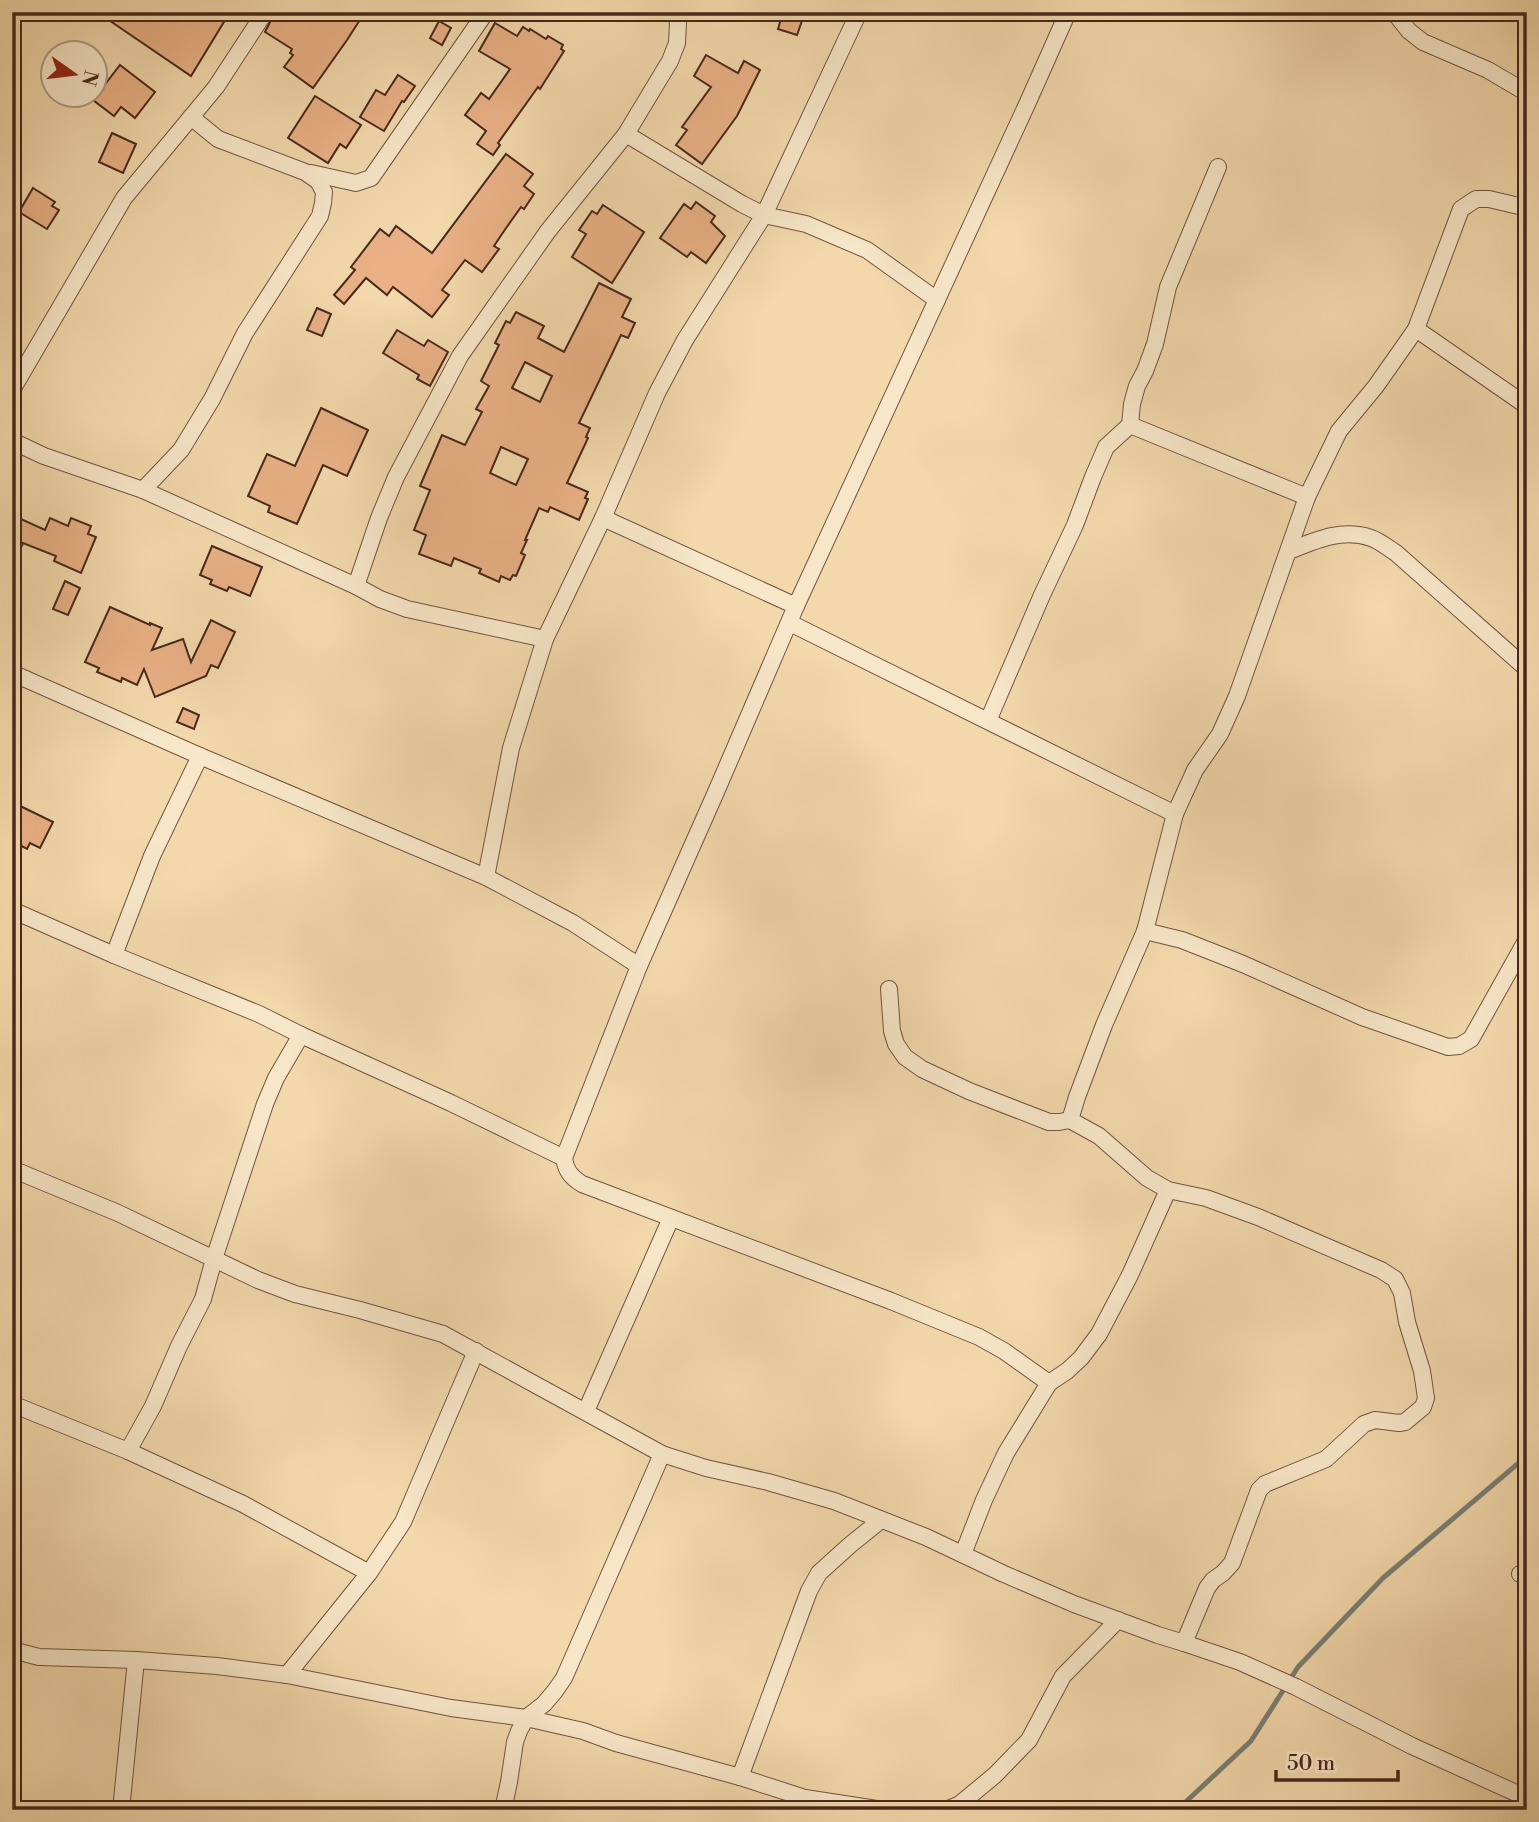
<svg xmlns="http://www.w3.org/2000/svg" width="1539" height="1822" font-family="'Libre Bodoni',serif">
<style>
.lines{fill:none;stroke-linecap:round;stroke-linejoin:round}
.stream{stroke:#7a7f75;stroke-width:5}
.building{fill:#e9b185;stroke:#47281c;stroke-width:2;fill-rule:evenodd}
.minor-casing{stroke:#725440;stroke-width:18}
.minor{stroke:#f7e6c8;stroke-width:16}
</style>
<rect width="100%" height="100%" fill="#f2d8ab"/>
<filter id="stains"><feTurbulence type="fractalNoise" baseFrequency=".00286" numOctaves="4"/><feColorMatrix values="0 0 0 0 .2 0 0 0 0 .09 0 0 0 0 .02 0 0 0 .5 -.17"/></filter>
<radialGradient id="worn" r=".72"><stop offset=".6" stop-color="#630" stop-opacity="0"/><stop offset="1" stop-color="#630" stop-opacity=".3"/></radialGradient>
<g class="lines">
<!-- stream -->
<path class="stream" d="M1177,1810L1251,1741L1298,1667L1383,1578L1527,1456"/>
</g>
<!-- building -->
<g class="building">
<path d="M97,12H230L191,76Z"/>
<path d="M275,12H365L347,40L313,88L284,67L293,55L290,53L292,49L265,32Z"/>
<path d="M783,12H805L797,35L778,29Z"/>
<path d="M439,21L451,28L442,45L430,38Z"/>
<path d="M495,23L517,36L523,27L529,31L530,29L546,39L548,36L563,45L561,49L564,51L540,89L538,87L498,143L500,145L493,155L477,144L486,131L465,115L481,93L489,99L510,69L479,51Z"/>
<path d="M706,55L738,73L744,61L760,70L737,116L702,164L676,145L687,130L682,127L711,87L694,76Z"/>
<path d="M120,65L155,92L135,118L121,107L114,116L93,100Z"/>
<path d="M398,75L415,86L404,102L402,101L384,131L360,117L376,90L385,95Z"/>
<path d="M315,96L361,125L346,148L340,144L328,163L288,138Z"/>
<path d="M112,133L136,144L123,173L99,162Z"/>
<path d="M506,154L533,174L524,186L534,194L524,209L521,207L504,231L494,246L499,249L482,272L465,260L442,290L449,295L432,317L393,287L387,295L366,278L344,304L334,295L355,270L351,267L380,229L389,236L396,226L432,253Z"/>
<path d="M33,188L55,202L52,206L59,210L47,229L19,212Z"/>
<path d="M696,202L715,216L711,222L725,236L706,263L691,252L687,257L660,238L684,204L691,209Z"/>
<path d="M603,205L644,232L612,283L572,257L586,234L579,230L592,211L597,214Z"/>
<path d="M599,283L631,299L622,317L635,323L628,338L621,335L579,423L590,428L586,437L588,438L567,483L588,492L585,498L588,499L579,520L550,507L548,512L539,508L525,540H527L521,553L525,555L516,576L513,575L510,580L501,576L499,582L479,573L481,569L454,558L451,566L419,554L426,535L414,530L430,490L420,486L442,435L465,445L482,412L476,409L489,386L481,381L499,345L495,343L506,321L510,323L516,312L544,326L538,338L564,352ZM525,362L552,376L540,402L512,388ZM501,447L528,459L516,485L490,473Z"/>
<path d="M317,308L331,314L322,336L307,330Z"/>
<path d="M397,330L424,346L428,340L448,352L430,386L417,379L419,375L383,353Z"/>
<path d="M321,408L368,430L347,476L323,465L297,524L268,512L270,506L248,496L267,454L295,466Z"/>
<path d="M12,515L45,530L50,518L68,526L71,518L91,526L88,534L96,537L81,573L54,561L56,556L23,543L12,568Z"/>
<path d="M212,546L262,567L250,596L229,587L227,591L210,584L212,580L200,575Z"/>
<path d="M65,581L80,588L68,615L53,609Z"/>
<path d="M110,607L150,625V623L162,628L152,650L183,639L191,662L211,620L235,632L218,668L211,665L206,676L155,697L144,669L137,685L122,678L121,682L97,672L99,668L85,662Z"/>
<path d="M183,708L199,715L194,729L177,722Z"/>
<path d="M12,802L53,822L40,848L30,843L27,849L12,841Z"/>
</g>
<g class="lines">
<!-- minor casing -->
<g class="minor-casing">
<g id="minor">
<path d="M1394,12L1409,31L1423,42L1488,70L1527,93"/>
<path d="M626,134L742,204L764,215L806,224L867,250L937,300"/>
<path d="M311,173L356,183L371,178L486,12"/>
<path d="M1416,329L1527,406"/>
<path d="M12,390L124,198L216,87L265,12"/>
<path d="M1130,425L1307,497"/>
<path d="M12,441L44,456L143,490L356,586"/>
<path d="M143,490L181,450L212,399L245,333L320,216L323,203L324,192L318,181L305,172L218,139L191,117"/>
<path d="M603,518L796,606"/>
<path d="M1289,551C1316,540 1342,528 1371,538C1380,541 1388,548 1396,553L1527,669"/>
<path d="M790,623L1175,814"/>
<path d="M545,639L407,609L380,599L356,586L379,518L396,477L460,356L548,231L626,134L670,61L677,43L678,23L675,12"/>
<path d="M12,673L200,756L486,877L573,923L639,966"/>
<path d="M988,721L1042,595L1075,525L1093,477L1106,447L1130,425L1132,404L1137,386L1145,371L1155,344L1168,287L1218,167"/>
<path d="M486,877L511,748L545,639L603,518L657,393L685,340L764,215L859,12"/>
<path d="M12,910L114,955L259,1014L301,1035L451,1103L564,1158"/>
<path d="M1145,931L1182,940L1243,964L1362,1017L1448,1047L1459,1046L1471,1039L1527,939"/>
<path d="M114,955L152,856L200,756"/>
<path d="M889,989L892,1031L896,1044L905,1057L922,1069L969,1091L1049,1122H1059L1070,1120L1099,1136L1147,1178L1168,1190L1206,1198L1258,1217L1381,1270L1395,1279L1402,1293L1407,1322L1422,1371L1426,1398L1423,1407L1405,1422L1399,1423L1375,1420L1364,1424L1326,1459L1265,1484L1259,1490L1232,1563L1223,1573L1213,1580L1207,1588L1184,1643"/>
<path d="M1070,1120L1077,1097L1104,1025L1145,931L1175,814L1195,770L1220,734L1237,696L1307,497L1339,431L1376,386L1416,329L1461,209L1476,199H1489L1527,208"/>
<path d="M12,1169L118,1213L258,1280L295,1294L360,1310L443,1334L662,1454L706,1468L768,1482L834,1501L926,1537L1004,1574L1074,1604L1158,1635L1184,1643L1240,1662L1296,1687L1412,1746L1527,1798"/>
<path d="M1049,1383L1004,1351L979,1337L891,1301L582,1184C571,1177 566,1171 564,1158L639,966L716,792L796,606L1028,102L1068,12"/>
<path d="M12,1404L128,1451L153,1406L179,1346L203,1299L214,1259L265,1104L276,1078L301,1035"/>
<path d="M586,1411L671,1218"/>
<path d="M128,1451L243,1504L369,1573"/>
<path d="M963,1554L984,1500L1006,1453L1049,1383L1067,1371L1081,1358L1099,1334L1130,1275L1168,1190"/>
<path d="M1520,1574L1527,1576"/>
<path d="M12,1650L39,1657L136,1660L217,1666L287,1675L451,1708L526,1718L583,1731L616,1743L740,1777L805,1798L883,1810"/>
<path d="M287,1675L369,1573L403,1522L476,1351"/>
<path d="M740,1777L809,1591L819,1573L850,1545L881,1520"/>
<path d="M121,1810L136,1660"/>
<path d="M503,1810L509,1782L515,1742L519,1731L526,1718L544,1704L555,1691L564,1678L662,1454"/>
<path d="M946,1810L960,1804L995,1775L1029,1740L1063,1676L1118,1620"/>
</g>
</g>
<!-- minor -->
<use href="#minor" class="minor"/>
</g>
<!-- margin -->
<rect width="1539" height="1822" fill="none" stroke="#f2d8ab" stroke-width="42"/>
<rect x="14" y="14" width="1511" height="1794" fill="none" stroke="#47281c" stroke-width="3.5"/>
<rect x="21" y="21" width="1497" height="1780" fill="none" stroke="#47281c" stroke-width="2"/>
<!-- north arrow -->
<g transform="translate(74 74) rotate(104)"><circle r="33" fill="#f7e6c8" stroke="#b19a83" stroke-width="2"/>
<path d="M0-5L12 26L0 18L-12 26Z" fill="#8f2418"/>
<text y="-10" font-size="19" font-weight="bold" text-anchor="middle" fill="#47281c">N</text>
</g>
<!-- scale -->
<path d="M1276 1770v10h122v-10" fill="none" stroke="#47281c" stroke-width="3.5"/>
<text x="1287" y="1770" font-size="21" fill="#47281c" stroke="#f7e6c8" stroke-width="5" paint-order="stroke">50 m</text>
<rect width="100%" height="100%" filter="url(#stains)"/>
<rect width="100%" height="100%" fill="url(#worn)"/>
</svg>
